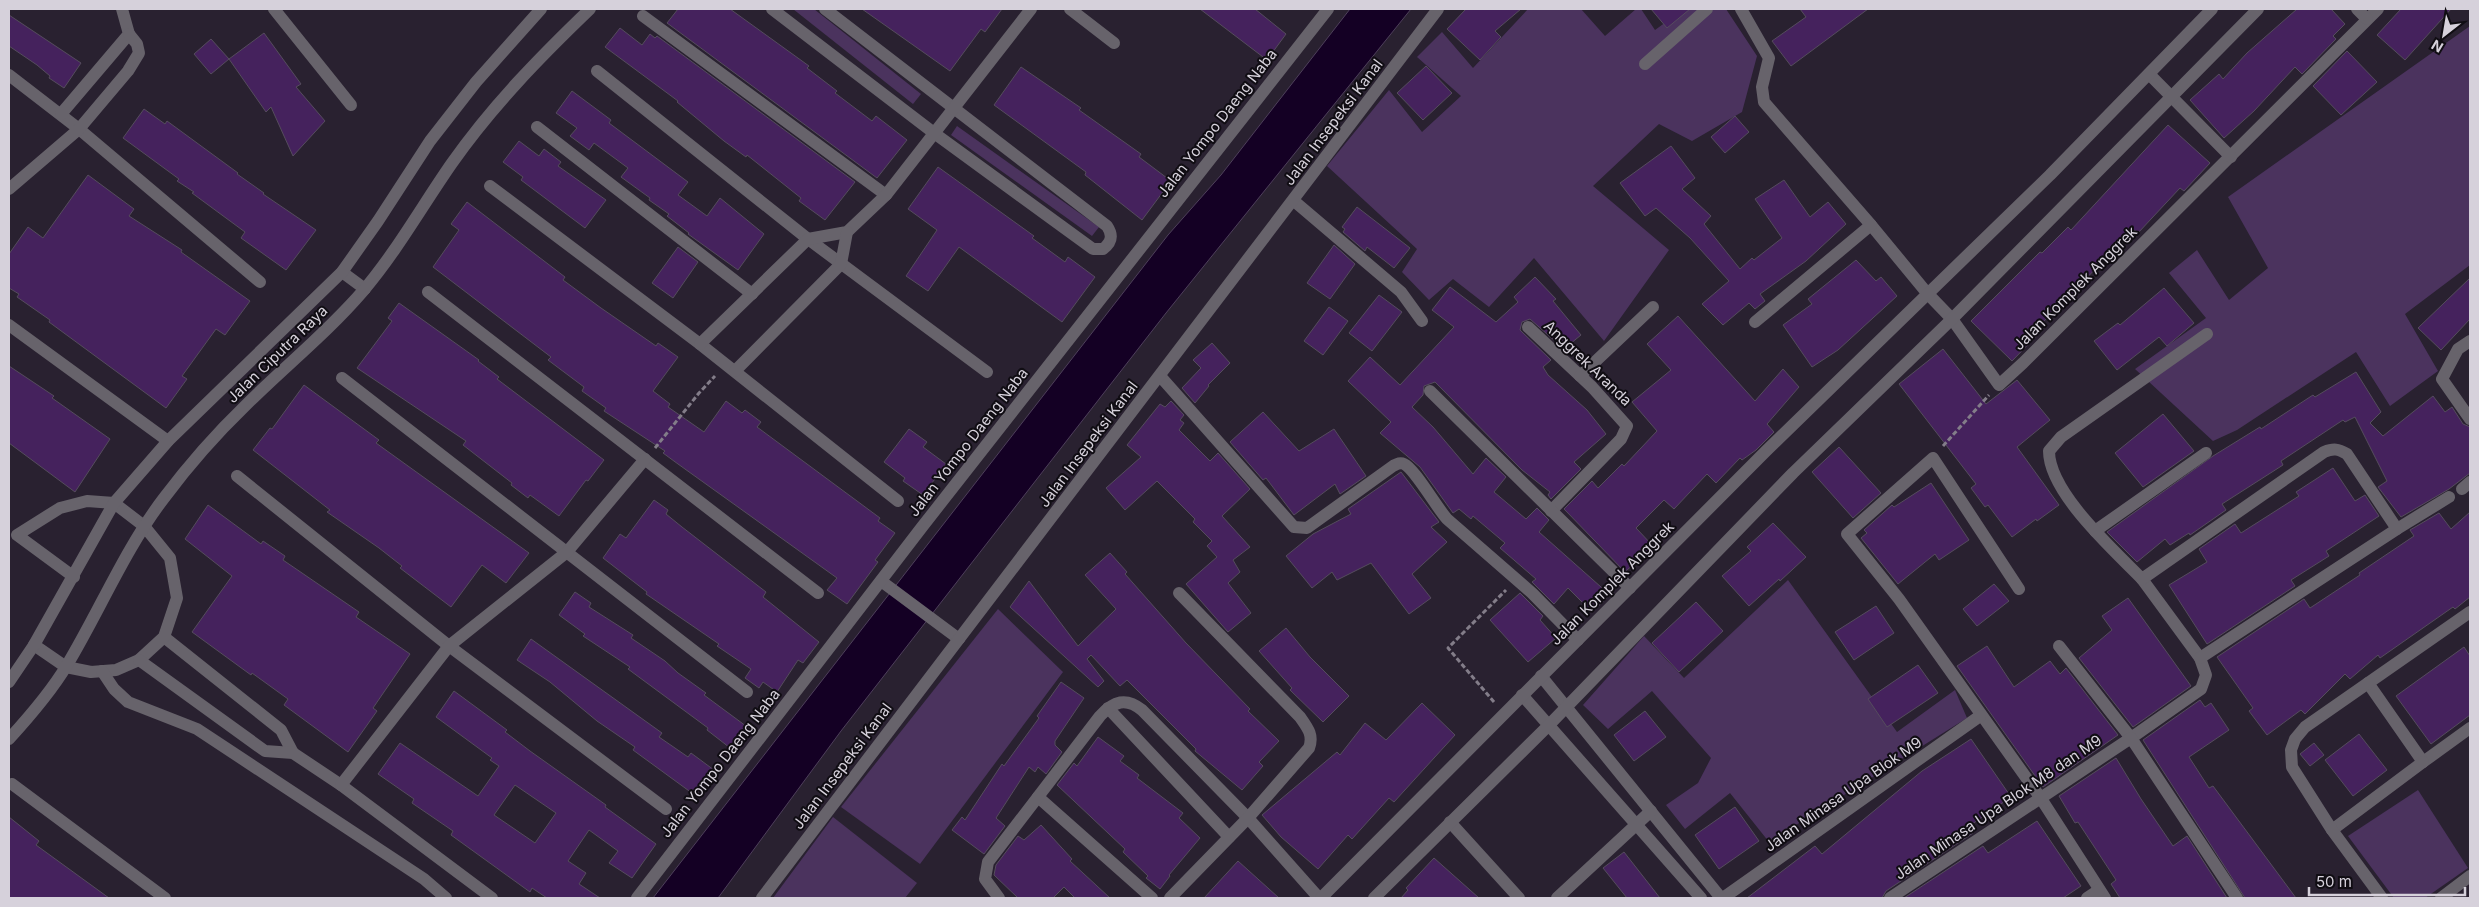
<svg xmlns="http://www.w3.org/2000/svg" width="2479" height="907" font-family="Inter,sans-serif">
<style>
.green{fill:#4b335e}
.water{fill:#140024;stroke:#4e3f5b}
.building{fill:#45225d;stroke:#554c5d;fill-rule:evenodd}
.lines{fill:none;stroke-linecap:round;stroke-linejoin:round}
.path{stroke:#837d89;stroke-width:3;stroke-dasharray:5 2.5;stroke-linecap:butt}
.minor{stroke:#67636b;stroke-width:12}
.labels{text-anchor:middle;dominant-baseline:central;stroke-width:4;stroke-linejoin:round;paint-order:stroke}
.street-label{font-size:15px;fill:#d6d1db;stroke:#100d13}
</style>
<rect width="100%" height="100%" fill="#292130"/>
<!-- green -->
<g class="green">
<path d="M793,9H814L921,94L913,104Z"/>
<path d="M1528,9H1581L1605,36L1636,9H1641L1655,30L1684,9H1726L1757,56L1742,112L1692,141L1659,124L1593,186L1669,250L1604,341L1534,258L1489,307L1453,279L1429,300L1402,272L1417,249L1327,166L1389,90L1422,132L1461,96L1417,57L1442,32L1473,68Z"/>
<path d="M2470,26V265L2405,314L2438,371L2390,406L2356,352L2237,430L2213,441L2135,369L2206,318L2169,273L2197,250L2229,300L2268,268L2228,197Z"/>
<path d="M957,126L1099,227L1092,236L951,135Z"/>
<path d="M1788,580L1897,732L1955,690L1967,718L1769,842L1730,793L1685,829L1666,805L1698,783L1711,758L1652,691L1608,729L1583,705L1644,636L1684,678Z"/>
<path d="M998,609L1063,672L920,864L841,807Z"/>
<path d="M2418,790L2468,868L2425,898H2394L2348,836Z"/>
<path d="M833,817L917,883L905,898H773Z"/>
</g>
<!-- water -->
<path class="water" d="M1350,9H1411L1166,313L841,731L718,898H653L1168,235L1221,175Z"/>
<!-- building -->
<g class="building">
<path d="M678,9H730L809,66L807,68L837,91L835,93L872,121L876,116L907,140L877,178L667,23Z"/>
<path d="M862,9H1002L985,32L981,29L950,71Z"/>
<path d="M1200,9H1255L1286,34L1267,60Z"/>
<path d="M1466,9H1521L1495,31L1501,37L1480,60L1447,29Z"/>
<path d="M1651,9H1690L1667,28Z"/>
<path d="M1800,9H1868L1791,66L1772,41L1806,17Z"/>
<path d="M2297,9H2331L2345,24L2333,36L2336,39L2302,74L2295,67L2254,111L2224,138L2190,100L2219,74L2223,79L2247,53Z"/>
<path d="M2401,9H2451L2405,60L2377,35Z"/>
<path d="M9,15L81,63L64,88L49,78L50,76L37,65L9,46Z"/>
<path d="M620,28L642,45L650,34L655,38L657,36L855,182L825,220L799,201L801,198L747,155L746,157L724,141L677,102L678,101L605,47Z"/>
<path d="M264,33L301,84L296,87L325,121L293,156L271,107L266,112L229,59Z"/>
<path d="M211,39L229,59L211,74L194,54Z"/>
<path d="M2347,51L2377,82L2341,115L2313,86Z"/>
<path d="M1426,66L1452,93L1423,120L1397,93Z"/>
<path d="M1021,67L1081,108L1079,110L1141,154L1139,157L1171,181L1142,220L1085,175L1086,172L994,105Z"/>
<path d="M572,91L611,120L609,123L688,182L678,195L707,216L720,198L764,234L738,270L688,234L689,233L667,216L669,214L649,200L650,198L621,177L628,168L594,143L589,150L570,136L577,128L556,113Z"/>
<path d="M144,109L165,124L167,121L238,173L237,174L264,193L263,194L316,230L286,270L241,238L245,232L192,193L194,192L177,181L179,179L123,138Z"/>
<path d="M1735,116L1749,132L1725,153L1711,137Z"/>
<path d="M2168,125L2210,163L2184,191L2180,188L2138,233L2135,230L2105,259L2075,290L2076,291L2043,322L2047,325L2012,361L1971,321L2040,252L2042,253L2068,227L2071,230Z"/>
<path d="M519,141L539,156L544,149L561,162L558,166L606,200L585,228L521,180L523,177L503,162Z"/>
<path d="M1671,146L1695,178L1682,189L1711,216L1704,224L1740,269L1752,258L1754,260L1782,238L1755,199L1784,180L1810,217L1828,202L1846,224L1806,261L1760,294L1765,301L1755,309L1749,303L1723,325L1702,304L1729,281L1690,238L1656,208L1645,216L1620,183Z"/>
<path d="M938,167L1034,236L1032,238L1065,262L1068,257L1095,277L1062,322L959,247L928,291L906,276L937,230L908,209Z"/>
<path d="M88,175L134,209L129,216L182,250L181,252L250,301L225,335L216,329L182,376L187,379L166,408L49,322L50,320L17,297L19,294L9,288V254L28,227L43,238Z"/>
<path d="M467,202L565,277L563,280L601,308L656,346L658,343L678,357L653,391L670,404L668,407L704,432L726,401L742,413L745,410L761,422L757,427L880,518L878,521L895,533L875,560L878,562L847,604L827,590L837,578L678,464L663,453L665,451L604,411L606,408L582,391L584,387L548,360L551,357L433,267L459,230L451,224Z"/>
<path d="M1357,207L1410,248L1394,268L1367,247L1365,251L1343,232L1345,229L1342,227Z"/>
<path d="M1334,245L1355,264L1330,299L1307,283Z"/>
<path d="M678,247L698,262L673,298L652,283Z"/>
<path d="M1856,260L1876,281L1881,277L1897,296L1838,350L1812,367L1783,325L1812,304L1808,299Z"/>
<path d="M1535,277L1556,299L1553,301L1581,335L1564,349L1530,319L1522,322L1520,330L1551,360L1543,367L1548,375L1587,410L1606,434L1574,462L1581,469L1551,499L1548,495L1550,492L1522,470L1435,382L1424,386L1423,395L1412,407L1433,427L1473,474L1486,458L1506,477L1494,492L1526,519L1537,508L1549,520L1539,532L1610,595L1592,612L1568,588L1554,604L1532,582L1536,579L1500,548L1505,543L1473,516L1471,519L1459,509L1453,513L1420,467L1380,433L1391,422L1348,381L1370,357L1400,385L1454,327L1432,310L1450,287L1496,322L1518,302L1514,297Z"/>
<path d="M2470,278V319L2441,350L2418,328Z"/>
<path d="M2164,288L2194,323L2167,346L2159,337L2117,370L2094,341L2118,323L2120,325Z"/>
<path d="M1379,295L1402,312L1372,351L1349,333Z"/>
<path d="M399,303L479,360L478,361L499,377L497,379L604,460L588,481L586,480L559,516L530,495L528,498L511,485L512,483L463,445L466,441L357,368L392,321L388,318Z"/>
<path d="M1329,307L1348,321L1323,355L1304,341Z"/>
<path d="M1678,316L1755,401L1783,369L1799,387L1767,424L1774,432L1756,450L1742,460L1740,458L1716,483L1707,474L1674,509L1664,500L1636,528L1653,546L1625,572L1564,509L1592,481L1598,488L1622,464L1624,466L1657,431L1632,402L1671,370L1647,344Z"/>
<path d="M1212,343L1230,363L1208,385L1209,386L1195,403L1182,388L1201,368L1193,360Z"/>
<path d="M1943,349L1986,404L2017,380L2050,420L2017,447L2059,505L2037,521L2036,519L2012,537L1988,505L1985,507L1971,488L1976,484L1899,384Z"/>
<path d="M9,366L54,396L52,398L110,439L75,492L9,443Z"/>
<path d="M2356,372L2381,412L2370,423L2383,436L2433,396L2445,412L2452,407L2463,424L2470,427V473L2449,489L2401,517L2378,487L2387,481L2355,417L2345,422L2343,420L2281,461L2283,465L2222,504L2226,510L2190,535L2189,533L2170,545L2165,539L2137,562L2107,532L2213,456L2260,427L2261,429L2313,395L2315,397Z"/>
<path d="M304,385L379,440L376,443L529,553L506,583L482,565L451,607L400,568L402,566L379,548L327,512L330,510L253,450L270,428L272,429Z"/>
<path d="M1171,401L1184,415L1180,420L1184,423L1179,430L1210,461L1218,453L1250,489L1222,516L1250,547L1233,560L1240,572L1228,583L1251,613L1228,632L1186,584L1217,557L1207,546L1212,541L1193,522L1195,519L1157,481L1125,510L1106,488L1141,457L1127,445L1160,404L1165,407Z"/>
<path d="M1263,412L1299,451L1334,429L1366,476L1340,494L1335,484L1294,515L1266,478L1263,480L1230,442Z"/>
<path d="M2163,414L2194,451L2143,487L2115,453Z"/>
<path d="M909,429L927,442L923,447L946,464L923,495L903,481L905,478L884,462Z"/>
<path d="M1839,447L1881,493L1853,518L1812,472Z"/>
<path d="M2333,468L2355,501L2365,495L2379,516L2326,551L2329,556L2291,580L2295,586L2207,644L2169,585L2207,562L2199,549L2235,524L2241,533L2299,496L2296,492Z"/>
<path d="M1401,472L1439,522L1431,527L1447,542L1412,574L1431,598L1409,614L1371,563L1337,580L1332,572L1312,588L1286,556L1313,534L1351,514L1348,509Z"/>
<path d="M1931,483L1969,540L1939,560L1935,554L1898,584L1861,538L1867,533L1864,530L1892,505L1894,507Z"/>
<path d="M654,500L668,510L666,514L682,527L766,592L763,597L819,642L803,663L798,660L777,692L763,682L759,688L745,678L751,669L717,646L719,644L646,594L647,592L603,558L620,534L626,538Z"/>
<path d="M208,505L261,544L263,541L285,556L283,560L359,612L356,617L410,654L373,708L377,711L348,752L284,705L288,699L252,673L251,675L192,632L232,576L185,539Z"/>
<path d="M2470,512V597L2455,609L2453,607L2380,658L2378,655L2350,679L2345,674L2305,714L2301,710L2267,735L2249,711L2253,708L2217,657L2304,599L2310,608L2360,575L2359,573L2414,536L2410,530L2439,513L2451,529Z"/>
<path d="M1773,523L1806,557L1780,581L1779,579L1749,606L1722,576L1751,551L1747,547Z"/>
<path d="M1110,553L1127,572L1125,574L1186,643L1250,709L1248,711L1279,741L1259,762L1263,766L1242,790L1195,751L1196,749L1127,680L1120,686L1091,655L1087,659L1104,681L1098,687L1010,607L1029,581L1078,646L1116,609L1085,575Z"/>
<path d="M1994,584L2009,601L1977,626L1963,609Z"/>
<path d="M575,592L591,603L589,607L633,635L631,638L665,661L678,673L706,693L704,695L750,729L734,751L707,730L708,728L628,669L630,667L583,636L585,634L559,615Z"/>
<path d="M1520,593L1543,616L1540,620L1556,638L1528,662L1490,620Z"/>
<path d="M2128,598L2191,686L2133,727L2079,658L2112,630L2102,616Z"/>
<path d="M1696,602L1723,631L1679,672L1652,643Z"/>
<path d="M1876,606L1894,633L1854,660L1835,632Z"/>
<path d="M1286,628L1310,657L1349,696L1323,722L1290,690L1292,688L1259,651Z"/>
<path d="M531,639L662,733L659,737L688,757L691,753L714,770L696,796L633,750L635,747L597,721L550,682L517,660Z"/>
<path d="M1987,646L2014,687L2050,661L2060,674L2066,668L2118,735L2043,787L1957,666Z"/>
<path d="M2464,647L2470,656V715L2431,744L2396,696Z"/>
<path d="M1918,665L1938,693L1887,727L1868,699Z"/>
<path d="M1061,682L1084,698L1055,741V745L1062,752L1046,774L1038,767L1035,772L1029,767L996,818L1005,826L984,854L952,830L962,817L965,820L1002,764L1004,766L1039,718L1037,716Z"/>
<path d="M454,691L507,730L505,732L530,751L606,805L605,807L656,844L632,878L609,863L618,851L589,830L568,861L586,873L579,884L600,898H547L532,888L530,892L451,835L453,831L412,803L414,799L378,774L400,743L478,796L499,766L490,760L492,758L436,717ZM515,785L556,813L535,843L494,815Z"/>
<path d="M2200,700L2205,707L2211,703L2229,730L2189,757L2209,788L2213,786L2296,898H2245L2143,740Z"/>
<path d="M1422,703L1455,735L1394,802L1389,798L1352,839L1348,835L1318,869L1281,837L1262,815L1337,752L1340,755L1365,723L1386,740Z"/>
<path d="M1645,711L1666,737L1634,761L1614,735Z"/>
<path d="M2359,734L2387,770L2353,796L2325,760Z"/>
<path d="M1098,737L1124,756L1120,761L1139,775L1137,778L1183,813L1179,818L1200,838L1169,875L1170,876L1160,889L1146,878L1148,876L1123,852L1125,849L1057,785L1074,763L1077,766Z"/>
<path d="M1971,739L2011,797L1968,827L1973,833L1886,891L1882,898H1747L1815,846L1822,854L1922,771Z"/>
<path d="M2314,743L2324,755L2310,766L2300,754Z"/>
<path d="M2116,758L2141,799L2173,846L2187,836L2227,898H2120L2111,884L2116,880L2078,822L2075,823L2059,796Z"/>
<path d="M1735,807L1759,841L1719,869L1695,835Z"/>
<path d="M9,817L39,841L36,845L109,898H9Z"/>
<path d="M2037,821L2081,886L2063,898H1904L1983,846L1988,853Z"/>
<path d="M1041,825L1072,859L1070,861L1110,898H1075L1064,887L1053,898H1018L994,875L996,865L1018,836L1024,840Z"/>
<path d="M1624,852L1660,898H1627L1603,868Z"/>
<path d="M1434,858L1479,898H1401L1408,890L1406,888Z"/>
<path d="M1238,861L1279,898H1204Z"/>
</g>
<g class="lines">
<!-- path -->
<g class="path">
<path d="M1943,446L1989,395"/>
<path d="M655,448L699,393L715,376"/>
<path d="M1494,702L1448,648L1506,590"/>
</g>
<!-- minor -->
<g class="minor">
<path d="M274,9L351,105"/>
<path d="M772,9L934,133L1093,249H1103C1112,242 1113,235 1107,226L825,9"/>
<path d="M1070,9L1114,43"/>
<path d="M1741,9L1769,58L1762,87L1764,102L1871,225L1927,293L1952,319L1999,385L2023,363L2378,9"/>
<path d="M2357,9L2367,19"/>
<path d="M643,16L886,195"/>
<path d="M1645,64L1707,9"/>
<path d="M597,71L808,239L987,372"/>
<path d="M2149,74L2231,157"/>
<path d="M9,75L79,129L260,282"/>
<path d="M61,114L129,34L122,9"/>
<path d="M537,127L752,294"/>
<path d="M490,186L700,344L898,501"/>
<path d="M9,189L79,129L128,71L139,53L137,44L129,34"/>
<path d="M1294,201L1401,292L1422,321"/>
<path d="M342,272L365,289"/>
<path d="M428,292L818,593"/>
<path d="M1755,322L1871,225"/>
<path d="M9,325L168,441"/>
<path d="M1528,327L1592,387L1627,426L1621,439L1551,511"/>
<path d="M2470,341L2458,349L2442,379L2470,419"/>
<path d="M700,344L808,239L847,232L886,195L1031,9"/>
<path d="M735,371L841,264L847,232"/>
<path d="M1160,376L1294,527L1307,528L1393,466C1397,464 1400,462 1404,464C1414,468 1437,508 1447,519L1532,593L1578,640"/>
<path d="M1580,376L1653,307"/>
<path d="M342,378L747,692"/>
<path d="M1430,391L1630,588"/>
<path d="M237,476L449,646L666,809"/>
<path d="M2462,489L2470,482"/>
<path d="M2397,529L2449,497"/>
<path d="M2095,531L2206,453"/>
<path d="M881,581L959,639"/>
<path d="M2019,589L1933,458L1847,534L1899,599L2040,797L2105,898"/>
<path d="M164,637L281,730L293,753"/>
<path d="M34,645L66,667L91,672L116,670L139,660L164,637L177,598L170,558L144,526L114,503L87,501L60,508L17,535L74,577"/>
<path d="M2059,646L2131,738L2201,689L2206,675L2200,658L2142,579"/>
<path d="M2200,658L2397,529L2347,454C2338,449 2334,448 2324,452L2142,579C2115,551 2049,493 2049,451L2061,437L2207,334"/>
<path d="M139,660L265,751L293,753L341,785L492,898"/>
<path d="M102,671L114,689L128,702L197,729L424,879L446,898"/>
<path d="M1541,676L1721,898"/>
<path d="M9,682L34,645L114,503L168,441L342,272L378,221L430,141L476,82L541,9"/>
<path d="M2368,683L2423,762L2470,728"/>
<path d="M1522,695L1701,898"/>
<path d="M1108,708L1229,837"/>
<path d="M9,739C30,716 51,692 67,665C100,610 125,549 164,498C188,466 216,434 245,406C284,367 327,333 363,291C397,251 422,206 452,163C492,106 540,57 590,9"/>
<path d="M12,784L165,898"/>
<path d="M341,785L449,646L567,552L645,459"/>
<path d="M1038,797L1152,898"/>
<path d="M1450,822L1519,898"/>
<path d="M2332,830L2423,762"/>
<path d="M637,898L922,527L1328,9"/>
<path d="M762,898L1438,9"/>
<path d="M999,898L985,879L988,862L1100,716C1114,701 1126,697 1142,710L1248,818L1319,898"/>
<path d="M1170,898L1248,818L1309,748C1314,735 1307,727 1300,717L1179,593"/>
<path d="M1321,898L1766,451L2050,175L2212,9"/>
<path d="M1374,898L1549,725L1793,473L1952,319L2258,9"/>
<path d="M1557,898L1651,811"/>
<path d="M1723,898L1980,716"/>
<path d="M1890,898L2131,738L2237,898"/>
<path d="M2087,898L2099,890"/>
<path d="M2382,898L2332,830L2292,767L2291,750L2295,739L2305,727L2470,612"/>
<path d="M2441,898L2470,876"/>
</g>
</g>
<g class="labels">
<!-- street labels -->
<g class="street-label">
<text transform="translate(1333 122) rotate(-53)">Jalan Insepeksi Kanal</text>
<text transform="translate(1217 123) rotate(-52)">Jalan Yompo Daeng Naba</text>
<text transform="translate(2075 288) rotate(-45)">Jalan Komplek Anggrek</text>
<text transform="translate(277 354) rotate(-44)">Jalan Ciputra Raya</text>
<text transform="translate(1588 363) rotate(44)">Anggrek Aranda</text>
<text transform="translate(968 442) rotate(-52)">Jalan Yompo Daeng Naba</text>
<text transform="translate(1088 444) rotate(-53)">Jalan Insepeksi Kanal</text>
<text transform="translate(1612 583) rotate(-45)">Jalan Komplek Anggrek</text>
<text transform="translate(720 763) rotate(-52)">Jalan Yompo Daeng Naba</text>
<text transform="translate(842 766) rotate(-53)">Jalan Insepeksi Kanal</text>
<text transform="translate(1843 794) rotate(-35)">Jalan Minasa Upa Blok M9</text>
<text transform="translate(1998 807) rotate(-34)">Jalan Minasa Upa Blok M8 dan M9</text>
</g>
</g>
<!-- border -->
<rect width="2479" height="907" fill="none" stroke="#d6d1db" stroke-width="20"/>
<!-- north arrow -->
<g transform="translate(2444 35) rotate(211)" stroke="#100d13" stroke-width="4" paint-order="stroke">
<path d="M0-4L9 19L0 12L-9 19Z" fill="#d6d1db"/>
<text y="-8" font-size="14" font-weight="bold" text-anchor="middle" fill="#d6d1db">N</text>
</g>
<!-- scale -->
<path d="M2309 887v8h156v-8" fill="none" stroke="#d6d1db" stroke-width="2.5"/>
<text x="2316" y="887" font-size="15" fill="#d6d1db" stroke="#100d13" stroke-width="4" paint-order="stroke">50 m</text>
</svg>
